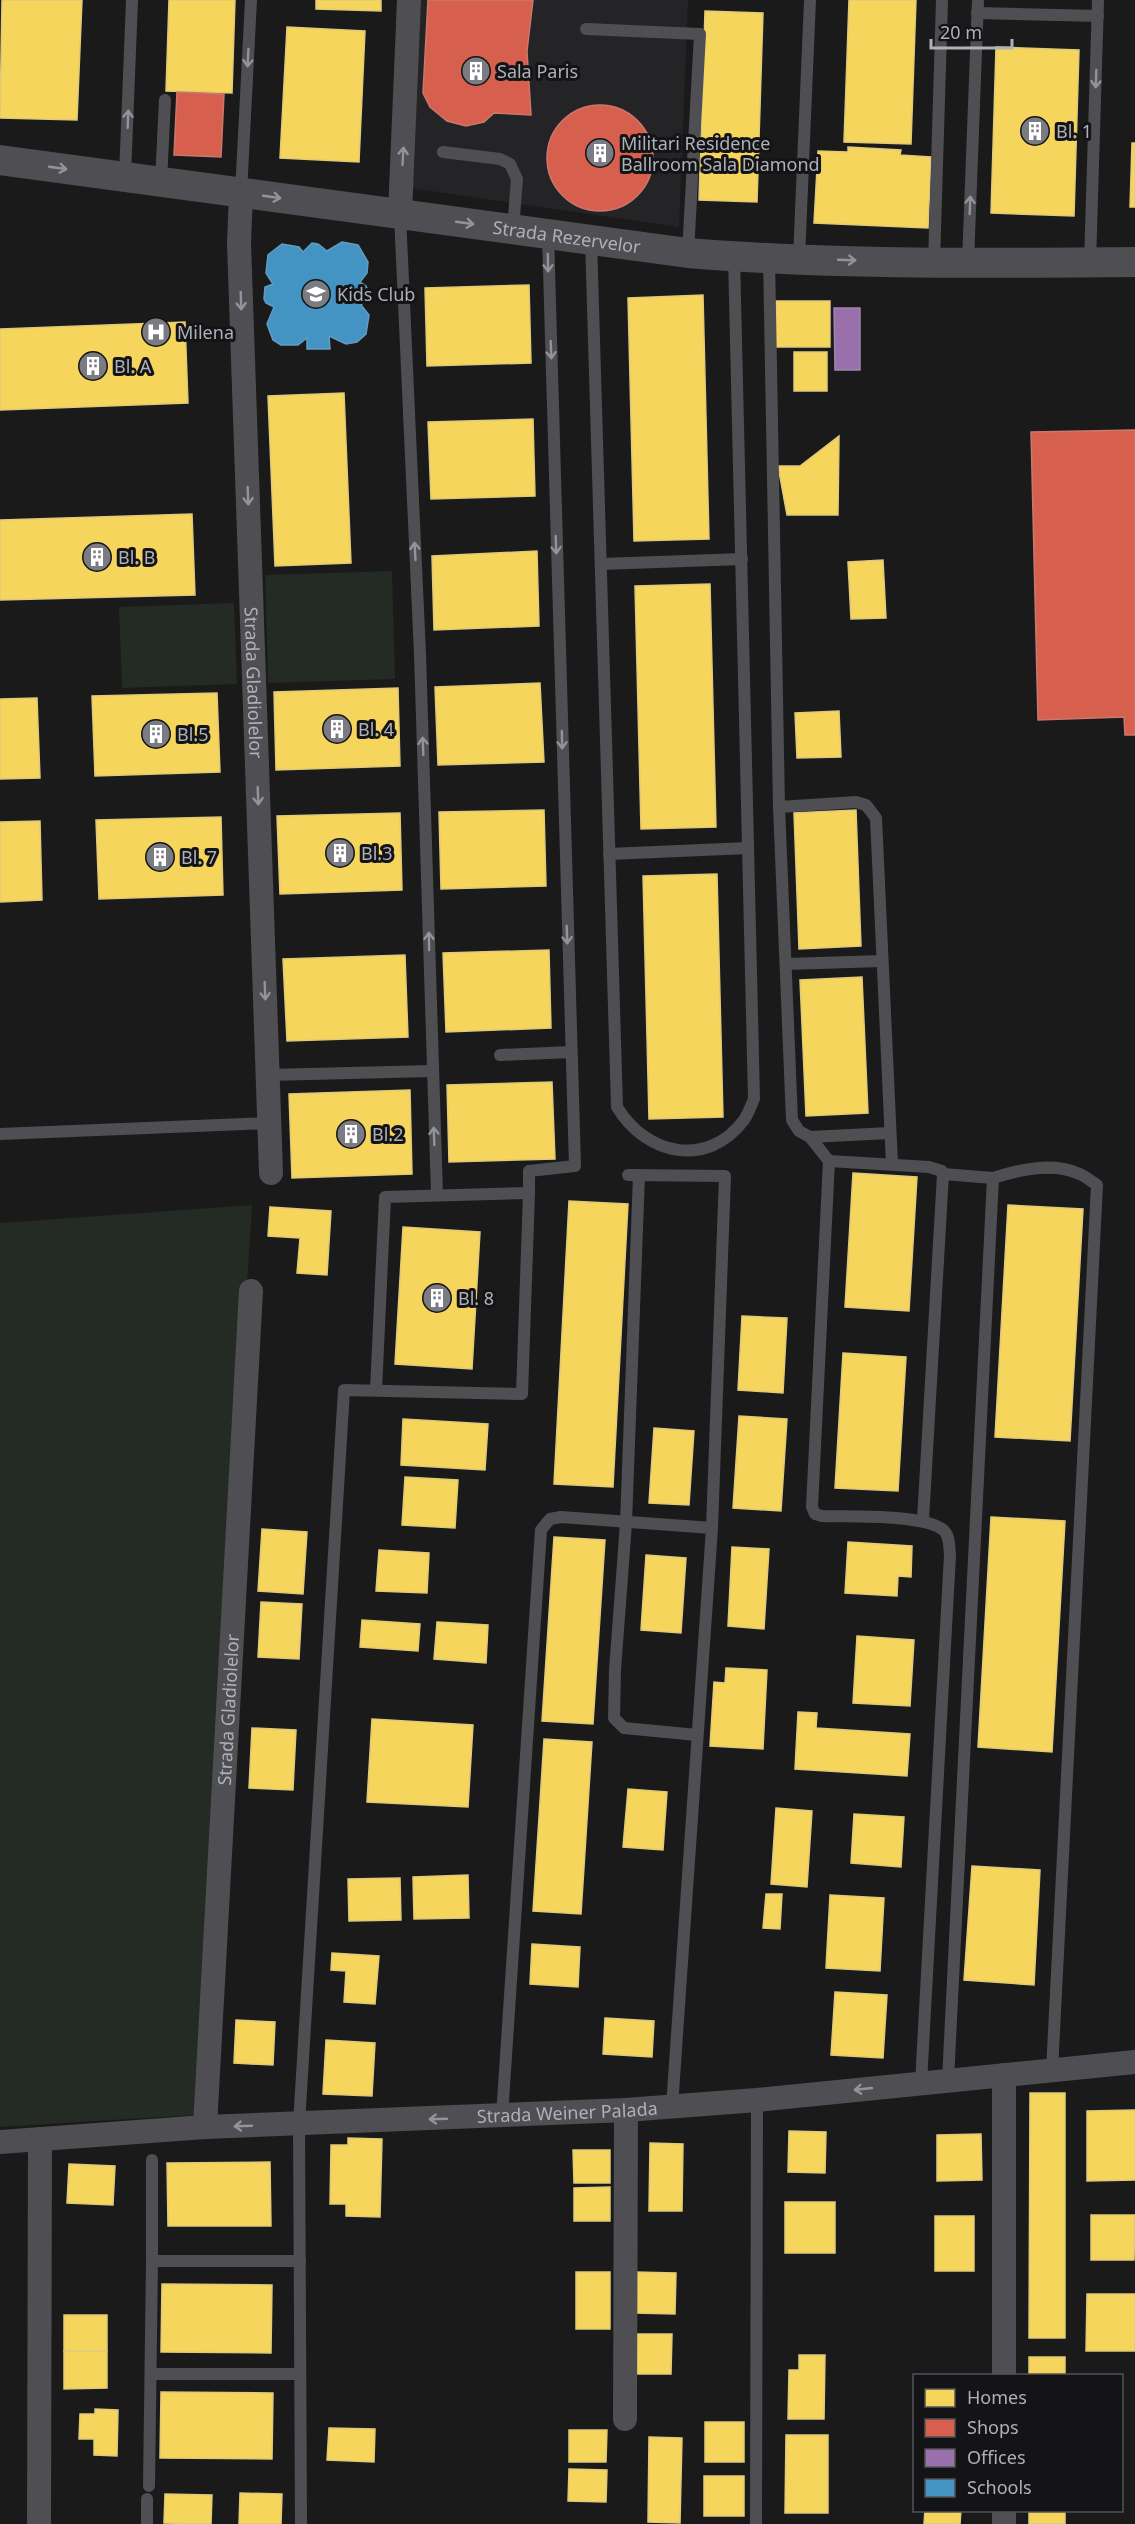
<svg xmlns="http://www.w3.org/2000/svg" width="1135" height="2524" font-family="'Noto Sans',sans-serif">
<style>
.built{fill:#242426}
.green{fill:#242a24}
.homes{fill:#f6d55c;stroke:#e0ca78;stroke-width:1.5}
.shops{fill:#d6604d;stroke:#ca786d;stroke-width:1.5}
.offices{fill:#9970ab;stroke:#9f84af;stroke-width:1.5}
.schools{fill:#4393c3;stroke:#639cc0;stroke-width:1.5}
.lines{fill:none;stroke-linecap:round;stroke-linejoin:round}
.service{stroke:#4f4f53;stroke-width:12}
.minor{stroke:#4f4f53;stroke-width:24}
.tertiary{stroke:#4f4f53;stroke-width:30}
.oneway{stroke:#91949a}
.labels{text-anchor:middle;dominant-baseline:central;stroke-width:6;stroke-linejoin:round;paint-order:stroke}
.poi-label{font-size:18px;fill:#adb1b9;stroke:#141416;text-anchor:start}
.street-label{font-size:18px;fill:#adb1b9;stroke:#141416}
</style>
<rect width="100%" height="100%" fill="#1a1a1a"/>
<!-- built -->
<path class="built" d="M418,0H688L679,227L410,188Z"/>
<!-- green -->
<g class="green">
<path d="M392,571L395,679L268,683L265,575Z"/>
<path d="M234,603L237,684L122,688L119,607Z"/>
<path d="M252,1205L194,2115L0,2127V1223Z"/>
</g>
<!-- homes -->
<g class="homes">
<path d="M2,0H82L77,120L0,118Z"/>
<path d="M169,0H235L232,93L166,91Z"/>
<path d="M316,0H381V11L316,9Z"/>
<path d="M849,0H916L911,144L844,142Z"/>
<path d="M705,11L763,13L757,202L699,200Z"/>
<path d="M287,27L365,31L359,162L280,158Z"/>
<path d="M996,47L1079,50L1074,216L991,213Z"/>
<path d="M1132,143H1135V207H1130Z"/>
<path d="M848,147L901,150L900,155L931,157L928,228L814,223L818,151L848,152Z"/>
<path d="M529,285L531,363L427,366L425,288Z"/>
<path d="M703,295L709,539L634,541L628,298Z"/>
<rect x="776" y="301" width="54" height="46"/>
<path d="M185,322L188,403L0,410V329Z"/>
<rect x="794" y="352" width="33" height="39"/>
<path d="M344,393L351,563L275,566L268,396Z"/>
<path d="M533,419L535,496L431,499L428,422Z"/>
<path d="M839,436L838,515H787L778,466H800Z"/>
<path d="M192,514L195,595L0,600V520Z"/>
<path d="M537,551L539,626L434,630L432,556Z"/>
<path d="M883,560L886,618L851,619L848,562Z"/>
<path d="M710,584L716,827L641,829L635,586Z"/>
<path d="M540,683L544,762L438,765L435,687Z"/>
<path d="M398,688L400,766L276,770L274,692Z"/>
<path d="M217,693L220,772L95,776L92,696Z"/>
<path d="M37,698L40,778L0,779V699Z"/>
<path d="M839,711L841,757L797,758L795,713Z"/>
<path d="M544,810L546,886L441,889L439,812Z"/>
<path d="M856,810L861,946L799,949L794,813Z"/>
<path d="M400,813L402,890L280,894L277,816Z"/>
<path d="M221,817L223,895L99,899L96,820Z"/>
<path d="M40,821L42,900L0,902V822Z"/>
<path d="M717,874L723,1117L649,1119L643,876Z"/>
<path d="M549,950L551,1028L446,1032L443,953Z"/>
<path d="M405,955L408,1037L287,1041L283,959Z"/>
<path d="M862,977L868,1113L806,1116L800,980Z"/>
<path d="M552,1082L555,1159L449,1162L447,1085Z"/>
<path d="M410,1090L412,1174L292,1178L289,1094Z"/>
<path d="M853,1173L917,1177L909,1311L845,1307Z"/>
<path d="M569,1201L628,1204L613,1487L554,1484Z"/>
<path d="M1008,1205L1083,1209L1070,1441L995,1437Z"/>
<path d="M270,1207L331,1211L327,1275L297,1273L300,1238L268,1236Z"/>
<path d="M403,1227L480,1232L472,1369L395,1364Z"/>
<path d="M742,1316L787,1318L783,1393L738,1390Z"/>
<path d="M843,1353L906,1357L898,1491L835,1488Z"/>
<path d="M739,1416L787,1419L781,1511L733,1508Z"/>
<path d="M403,1419L488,1424L485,1470L401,1465Z"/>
<path d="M654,1428L694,1431L689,1505L649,1503Z"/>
<path d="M405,1477L458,1480L455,1528L402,1525Z"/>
<path d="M991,1517L1065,1521L1052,1752L978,1747Z"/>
<path d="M262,1529L307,1532L303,1594L258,1591Z"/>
<path d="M554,1537L605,1540L593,1724L542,1721Z"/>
<path d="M848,1542L912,1546L911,1577L898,1576L897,1596L845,1593Z"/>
<path d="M732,1547L769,1549L764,1629L728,1626Z"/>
<path d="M379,1550L429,1553L427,1593L376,1591Z"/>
<path d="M646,1555L686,1558L681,1633L641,1630Z"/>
<path d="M261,1602L302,1604L299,1659L258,1657Z"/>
<path d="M362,1620L420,1624L418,1651L360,1647Z"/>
<path d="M437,1622L488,1625L486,1663L434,1659Z"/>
<path d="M857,1636L914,1640L910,1706L853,1703Z"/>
<path d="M726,1668L767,1670L763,1749L710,1746L714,1682L725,1683Z"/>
<path d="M798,1712L817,1713L816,1728L910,1734L907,1776L795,1769Z"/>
<path d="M372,1719L473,1725L468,1807L367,1802Z"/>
<path d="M252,1728L296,1730L293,1790L249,1788Z"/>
<path d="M544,1739L592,1742L581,1914L533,1911Z"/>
<path d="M628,1789L667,1792L663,1850L623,1847Z"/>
<path d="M776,1808L812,1811L807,1887L771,1884Z"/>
<path d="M854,1814L904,1817L901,1867L851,1863Z"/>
<path d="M972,1866L1040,1870L1034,1985L964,1980Z"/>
<path d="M468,1875L469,1918L414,1919L413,1877Z"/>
<path d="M400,1878L401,1920L349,1921L348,1879Z"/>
<path d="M766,1894H782L780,1929L763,1928Z"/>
<path d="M830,1895L884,1898L880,1971L826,1968Z"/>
<path d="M532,1944L580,1947L578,1987L530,1984Z"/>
<path d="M332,1953L379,1956L375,2004L344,2002L346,1971L331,1970Z"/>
<path d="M835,1992L887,1995L883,2058L831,2055Z"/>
<path d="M605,2018L654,2021L652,2057L603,2054Z"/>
<path d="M236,2020L275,2022L273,2065L234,2063Z"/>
<path d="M326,2040L375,2043L372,2096L323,2094Z"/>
<path d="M1030,2093H1065V2338H1029Z"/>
<path d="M1135,2110V2180L1087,2181V2111Z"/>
<path d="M789,2131L826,2132L825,2173L788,2172Z"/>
<path d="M981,2134L982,2180L937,2181V2135Z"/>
<path d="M348,2138L382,2139L380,2217L346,2216V2204H330L331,2145H348Z"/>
<path d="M650,2143L683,2144L682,2211H649Z"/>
<path d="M573,2150H610V2183H574Z"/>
<path d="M270,2162L271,2226H168L167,2163Z"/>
<path d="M69,2164L115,2166L113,2205L67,2203Z"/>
<path d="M610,2187V2221H574V2188Z"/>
<rect x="785" y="2202" width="50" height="51"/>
<path d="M1091,2215H1135L1134,2260H1091Z"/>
<rect x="935" y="2216" width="39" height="55"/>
<rect x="576" y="2272" width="34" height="57"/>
<path d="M635,2272L676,2273L675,2314L634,2313Z"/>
<path d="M162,2284L272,2285L271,2353L161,2352Z"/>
<path d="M1087,2294H1135V2351H1086Z"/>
<rect x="64" y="2315" width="43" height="36"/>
<path d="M633,2334H672L671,2374H633Z"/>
<path d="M64,2351H107V2388L64,2389Z"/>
<path d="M799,2355H825L824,2419H788L789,2370H799Z"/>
<rect x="1029" y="2357" width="36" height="19"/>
<path d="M161,2392L273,2393L272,2459L160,2458Z"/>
<path d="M95,2409L118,2410L117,2456L94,2455V2439H79L80,2414H95Z"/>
<rect x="705" y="2422" width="39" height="40"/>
<path d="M329,2428L375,2429L374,2462L327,2460Z"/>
<path d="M569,2430H607L606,2462H569Z"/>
<path d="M786,2435H828V2513H785Z"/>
<path d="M649,2437L682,2438L680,2523L648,2522Z"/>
<path d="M569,2469L607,2470L606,2502L568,2501Z"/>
<rect x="704" y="2476" width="40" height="40"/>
<path d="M240,2493L282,2494L281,2524H239Z"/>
<path d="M165,2494L212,2495L211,2524L164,2523Z"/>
<path d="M925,2510H961L960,2524H924Z"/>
<rect x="1029" y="2510" width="36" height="14"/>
</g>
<!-- shops -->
<g class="shops">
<path d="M428,0H533L527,51L531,115L494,113L484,122L466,126L447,121L430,107L423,93Z"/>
<path d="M177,92L224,94L221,157L174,155Z"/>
<circle cx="600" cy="158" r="53"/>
<path d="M1135,430V735H1125L1124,717L1038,720L1031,432Z"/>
</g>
<!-- offices -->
<path class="offices" d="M834,308H860V370H835Z"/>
<!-- schools -->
<path class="schools" d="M342,242L358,245L368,262L367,273L360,282L366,286L368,291L366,300L361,305L369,315L366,334L357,342L346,344L329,336L330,349H307V338L298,345H281L273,340L267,324L274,307L266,303L264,299L265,287L273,284L266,273L268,255L282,244L299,247L303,252L312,243L318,244L327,251Z"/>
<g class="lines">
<!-- service -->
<g class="service">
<path d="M977,13L1098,16"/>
<path d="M586,29L700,34L688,253"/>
<path d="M443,152L500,159L510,164L517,179L513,229"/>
<path d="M125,176L132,0"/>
<path d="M161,181L165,100"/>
<path d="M241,193L251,0"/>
<path d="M400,215L420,654L437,1194"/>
<path d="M591,240L617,1107C646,1155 707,1169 744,1120C748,1114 751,1106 754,1099L734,256"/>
<path d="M769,258L779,807L792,1120L799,1131L810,1137L890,1133"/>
<path d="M799,258L810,0"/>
<path d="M968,262L978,0"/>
<path d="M934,263L942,0"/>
<path d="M1090,263L1098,0"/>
<path d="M601,564L742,559"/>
<path d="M779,807L856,802L866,805L876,818L892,1164"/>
<path d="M609,854L748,848"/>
<path d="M786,964L882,961"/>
<path d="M500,1055L571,1052"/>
<path d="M268,1075L432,1071"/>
<path d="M0,1134L270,1123"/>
<path d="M810,1137L829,1161L812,1507L815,1514L822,1516C850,1517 921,1514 942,1529C950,1534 949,1546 950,1555L921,2083"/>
<path d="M829,1161L929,1167L942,1171L943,1174L923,1520"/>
<path d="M943,1174L993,1178"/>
<path d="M628,1175L725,1176L712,1528L672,2107"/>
<path d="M639,1175L626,1523L615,1670L614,1718L624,1728L697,1735"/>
<path d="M376,1390L385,1197L529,1193V1171L575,1166L548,234"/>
<path d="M948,2080L993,1178C1018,1170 1051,1162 1077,1173C1084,1175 1091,1181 1097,1185L1052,2071"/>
<path d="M502,2116L541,1530L550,1519L561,1517L712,1528"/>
<path d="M152,2160V2261"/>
<path d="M151,2374H300"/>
<path d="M149,2486L152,2261H300"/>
<path d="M147,2524V2499"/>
<path d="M301,2524L299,2124L344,1390L522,1394L529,1193"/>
<path d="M756,2524L757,2100"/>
</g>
<!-- minor -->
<g class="minor">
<path id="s1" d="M241,193L239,243L271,1173"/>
<path d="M400,214L409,0"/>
<path id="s2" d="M205,2127L251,1291"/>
<path id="s3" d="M0,2142L205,2127L626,2110L757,2100L1135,2062"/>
<path d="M1004,2376V2075"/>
<path d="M625,2419L626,2110"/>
<path d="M1004,2510V2524"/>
<path d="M39,2524L40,2139"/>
</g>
<!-- tertiary -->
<path class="tertiary" id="s4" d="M0,160L688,253C836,265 986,263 1135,262"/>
</g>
<!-- one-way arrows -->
<defs><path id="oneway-shaft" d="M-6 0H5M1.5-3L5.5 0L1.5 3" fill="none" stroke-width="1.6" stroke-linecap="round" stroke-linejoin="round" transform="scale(1.5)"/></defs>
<g class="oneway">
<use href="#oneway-shaft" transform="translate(248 58) rotate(93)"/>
<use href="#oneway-shaft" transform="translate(1096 79) rotate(92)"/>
<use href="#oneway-shaft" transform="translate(128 119) rotate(-88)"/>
<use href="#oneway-shaft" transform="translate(403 156) rotate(-87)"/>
<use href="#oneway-shaft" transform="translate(58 168) rotate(8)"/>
<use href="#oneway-shaft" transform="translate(272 197) rotate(8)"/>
<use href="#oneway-shaft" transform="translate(970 205) rotate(-88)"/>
<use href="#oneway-shaft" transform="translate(465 223) rotate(8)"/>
<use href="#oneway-shaft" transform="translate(847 260) rotate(2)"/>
<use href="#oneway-shaft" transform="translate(548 263) rotate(89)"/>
<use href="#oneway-shaft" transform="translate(241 301) rotate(88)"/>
<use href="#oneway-shaft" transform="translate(551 350) rotate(88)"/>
<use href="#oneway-shaft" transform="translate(248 496) rotate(88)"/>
<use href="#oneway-shaft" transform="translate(556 545) rotate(88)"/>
<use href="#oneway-shaft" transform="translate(415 551) rotate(-93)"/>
<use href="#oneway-shaft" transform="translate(562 740) rotate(89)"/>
<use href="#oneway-shaft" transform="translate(423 746) rotate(-92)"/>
<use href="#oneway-shaft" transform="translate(258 796) rotate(88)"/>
<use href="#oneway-shaft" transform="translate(567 935) rotate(88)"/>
<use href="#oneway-shaft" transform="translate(429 941) rotate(-91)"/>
<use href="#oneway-shaft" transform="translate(265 991) rotate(88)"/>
<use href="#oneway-shaft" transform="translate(434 1136) rotate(-92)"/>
<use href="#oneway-shaft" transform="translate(863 2089) rotate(174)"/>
<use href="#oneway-shaft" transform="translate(438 2119) rotate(178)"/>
<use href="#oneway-shaft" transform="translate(243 2126) rotate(178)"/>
</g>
<!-- icons -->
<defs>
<g id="building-disc" transform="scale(1.5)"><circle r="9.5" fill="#7a7c81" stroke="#141416"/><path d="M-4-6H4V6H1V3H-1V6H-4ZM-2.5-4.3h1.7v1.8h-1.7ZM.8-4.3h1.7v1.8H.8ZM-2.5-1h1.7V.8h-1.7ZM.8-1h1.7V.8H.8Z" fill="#fff"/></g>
<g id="school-disc" transform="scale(1.5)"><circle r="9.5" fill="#7a7c81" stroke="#141416"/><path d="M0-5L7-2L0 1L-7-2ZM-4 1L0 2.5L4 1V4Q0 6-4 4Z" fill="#fff"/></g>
<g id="hospital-disc" transform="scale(1.5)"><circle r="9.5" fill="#7a7c81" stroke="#141416"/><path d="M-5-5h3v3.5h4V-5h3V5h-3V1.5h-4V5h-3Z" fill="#fff"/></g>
</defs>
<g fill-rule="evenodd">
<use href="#building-disc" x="476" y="71"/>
<use href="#building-disc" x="1035" y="131"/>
<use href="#building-disc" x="600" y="153"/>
<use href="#school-disc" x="316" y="294"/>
<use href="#hospital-disc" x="156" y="332"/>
<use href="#building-disc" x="93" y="366"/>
<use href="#building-disc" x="97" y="557"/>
<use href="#building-disc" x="337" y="729"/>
<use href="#building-disc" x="156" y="734"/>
<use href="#building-disc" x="340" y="853"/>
<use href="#building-disc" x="160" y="857"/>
<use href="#building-disc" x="351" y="1134"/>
<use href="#building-disc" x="437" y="1298"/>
</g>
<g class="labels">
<!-- poi labels -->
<g class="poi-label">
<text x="497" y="71">Sala Paris</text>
<text x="1056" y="131">Bl. 1</text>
<text x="621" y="143">Militari Residence<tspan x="621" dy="21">Ballroom Sala Diamond</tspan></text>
<text x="337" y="294">Kids Club</text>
<text x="177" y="332">Milena</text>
<text x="114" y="366">Bl. A</text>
<text x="118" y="557">Bl. B</text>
<text x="358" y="729">Bl. 4</text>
<text x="177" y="734">Bl.5</text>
<text x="361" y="853">Bl.3</text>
<text x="181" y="857">Bl. 7</text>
<text x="372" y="1134">Bl.2</text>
<text x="458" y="1298">Bl. 8</text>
</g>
<!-- street labels -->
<g class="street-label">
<text stroke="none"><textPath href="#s4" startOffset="572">Strada Rezervelor</textPath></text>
<text stroke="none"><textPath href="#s1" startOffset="490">Strada Gladiolelor</textPath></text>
<text stroke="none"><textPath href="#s2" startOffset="418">Strada Gladiolelor</textPath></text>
<text stroke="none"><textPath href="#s3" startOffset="568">Strada Weiner Palada</textPath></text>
</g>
</g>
<!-- legend -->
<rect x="913" y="2374" width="210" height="138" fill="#141416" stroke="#515357" stroke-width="1.5"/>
<rect x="925" y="2389" width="30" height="18" fill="#f6d55c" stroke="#515357" stroke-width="1.5"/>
<text x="967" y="2404" font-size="18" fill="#adb1b9">Homes</text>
<rect x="925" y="2419" width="30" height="18" fill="#d6604d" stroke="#515357" stroke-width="1.5"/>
<text x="967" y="2434" font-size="18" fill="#adb1b9">Shops</text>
<rect x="925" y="2449" width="30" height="18" fill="#9970ab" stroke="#515357" stroke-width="1.5"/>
<text x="967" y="2464" font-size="18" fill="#adb1b9">Offices</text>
<rect x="925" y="2479" width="30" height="18" fill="#4393c3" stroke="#515357" stroke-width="1.5"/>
<text x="967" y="2494" font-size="18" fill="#adb1b9">Schools</text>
<!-- scale -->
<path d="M931 39v9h81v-9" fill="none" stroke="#adb1b9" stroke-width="3"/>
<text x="940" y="39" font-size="18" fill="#adb1b9" stroke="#141416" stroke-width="4.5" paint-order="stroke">20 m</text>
</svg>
